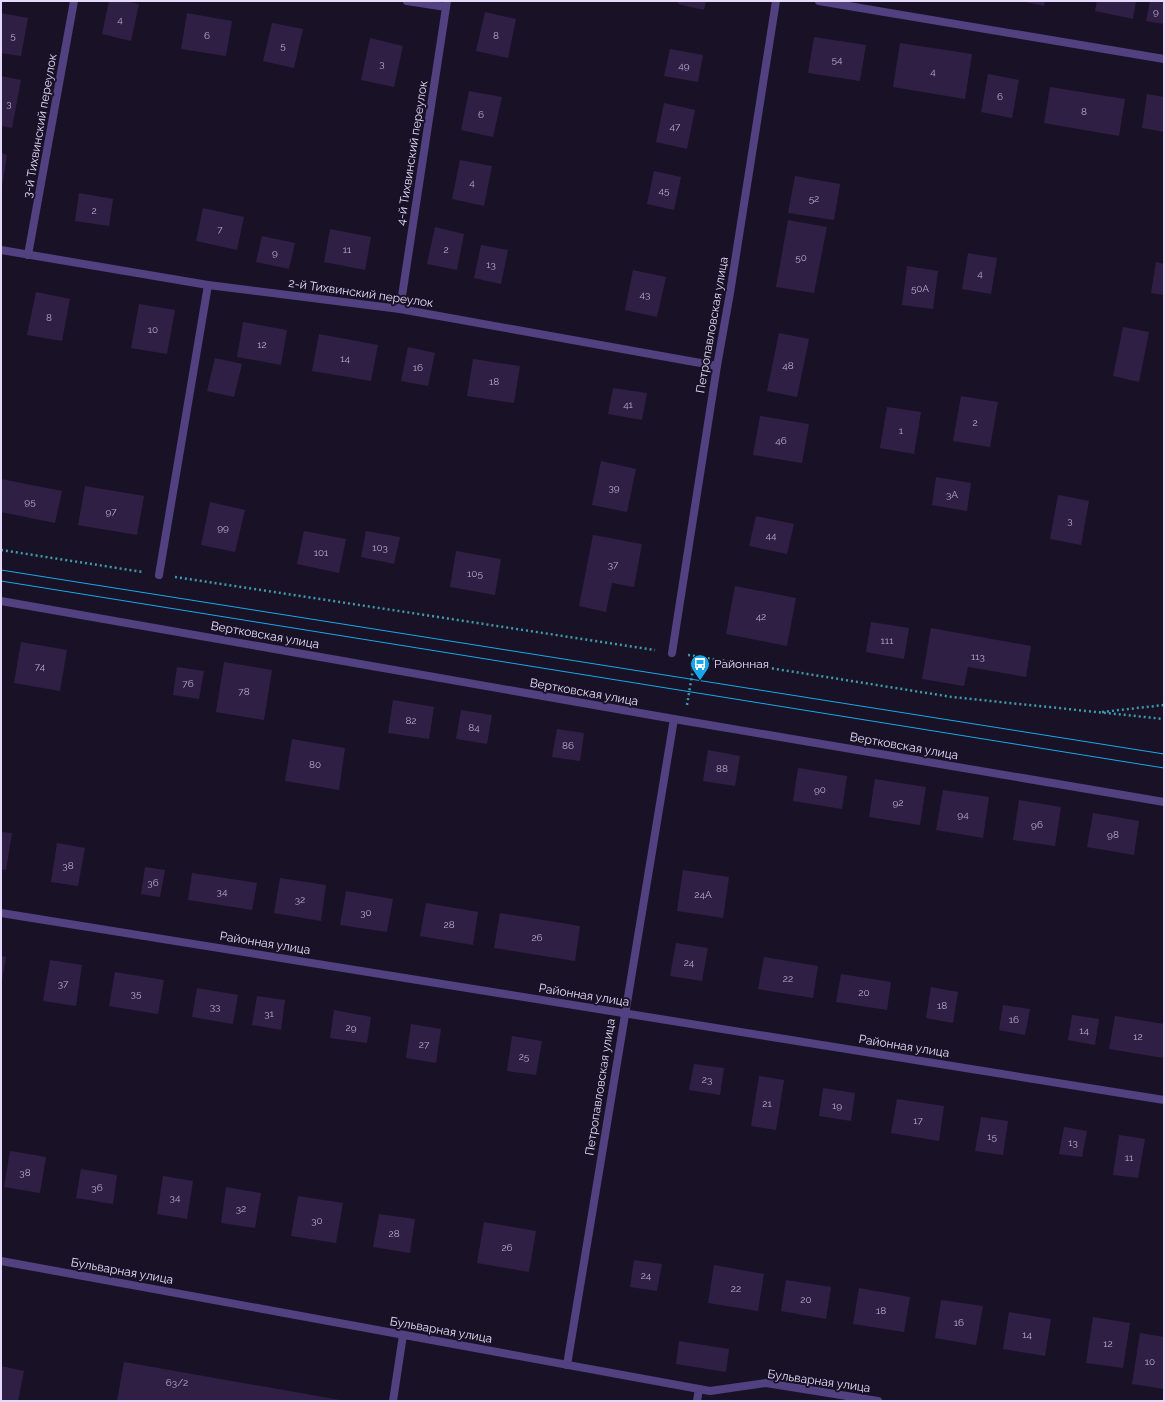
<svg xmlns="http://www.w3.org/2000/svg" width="1165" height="1402" font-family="Raleway,sans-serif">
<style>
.building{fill:#2f1f45}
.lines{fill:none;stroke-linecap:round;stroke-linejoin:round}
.path{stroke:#3b9cae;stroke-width:2.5;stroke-dasharray:2 3;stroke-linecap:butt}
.service{stroke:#514180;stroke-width:8}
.minor{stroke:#514180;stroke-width:8}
.tram{stroke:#18a8ea;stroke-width:1}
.labels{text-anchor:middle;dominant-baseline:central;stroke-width:4;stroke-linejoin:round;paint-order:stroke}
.number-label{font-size:10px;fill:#b8abce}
.street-label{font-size:12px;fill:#e5dafc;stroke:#191226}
.poi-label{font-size:12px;fill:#e5dafc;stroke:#191226;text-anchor:start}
</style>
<rect width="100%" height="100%" fill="#191226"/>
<!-- building -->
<g class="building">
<path d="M109,1H125L139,4L131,41L102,34Z"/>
<path d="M679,1H706L704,10L678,4Z"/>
<path d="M1021,1H1045L1044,6Z"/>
<path d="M1097,1H1136L1133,19L1095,11Z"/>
<path d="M1150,1H1164V24L1146,21Z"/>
<path d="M485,12L516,19L508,58L476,51Z"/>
<path d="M1,13L28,18L21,56L1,53Z"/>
<path d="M187,13L232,21L226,56L181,49Z"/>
<path d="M272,23L303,29L294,68L263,61Z"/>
<path d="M814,37L866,45L860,81L808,73Z"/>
<path d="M370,38L403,46L394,87L361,80Z"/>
<path d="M900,43L972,54L965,99L893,87Z"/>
<path d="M670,49L703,55L698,82L664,76Z"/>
<path d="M988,74L1019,80L1012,118L981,112Z"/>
<path d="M1,76L21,80L12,128L1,126Z"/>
<path d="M1050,87L1125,99L1119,136L1044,123Z"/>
<path d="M469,91L502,97L493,137L461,130Z"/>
<path d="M1147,94L1164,97V132L1142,128Z"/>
<path d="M664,103L695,110L687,149L656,142Z"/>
<path d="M1,153L7,155L2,187H1Z"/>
<path d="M460,160L492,166L484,206L452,199Z"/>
<path d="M654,171L681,177L674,210L647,204Z"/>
<path d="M795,176L840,184L834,220L788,213Z"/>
<path d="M79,193L113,199L109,226L75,221Z"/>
<path d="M203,208L244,217L237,250L196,241Z"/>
<path d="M788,220L827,227L814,293L776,287Z"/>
<path d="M435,227L464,234L457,270L427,264Z"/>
<path d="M330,229L371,237L365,270L324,262Z"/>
<path d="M262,236L295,243L289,269L256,262Z"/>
<path d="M481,245L508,250L501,284L474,278Z"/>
<path d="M968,253L997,258L991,294L962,289Z"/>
<path d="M1156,262L1164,264V295L1151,293Z"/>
<path d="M907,266L938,271L933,309L902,305Z"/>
<path d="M633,270L666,277L657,317L625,310Z"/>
<path d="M36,292L70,299L62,341L27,335Z"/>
<path d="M139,304L175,310L167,354L131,348Z"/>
<path d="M243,322L287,330L281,365L237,357Z"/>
<path d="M1123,327L1149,332L1139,382L1113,376Z"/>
<path d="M779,333L809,339L797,397L767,391Z"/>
<path d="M319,334L378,345L371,381L312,371Z"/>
<path d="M408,347L435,353L428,386L401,381Z"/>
<path d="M215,358L242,364L234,397L207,391Z"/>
<path d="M473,359L520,366L514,403L467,396Z"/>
<path d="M613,388L647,393L642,420L608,414Z"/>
<path d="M961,396L998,402L990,447L953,441Z"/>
<path d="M887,407L921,412L914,454L880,448Z"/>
<path d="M760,416L809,424L802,463L753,455Z"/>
<path d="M601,461L636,469L627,512L592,505Z"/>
<path d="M936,477L971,483L967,511L932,505Z"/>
<path d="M1,479L62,491L55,523L1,512Z"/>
<path d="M85,486L144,496L137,535L78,525Z"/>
<path d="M1058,495L1089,501L1081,545L1050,539Z"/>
<path d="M210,502L245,510L235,552L201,545Z"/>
<path d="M756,516L794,524L787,554L749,546Z"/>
<path d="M304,531L346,539L339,573L297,564Z"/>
<path d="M366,531L400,537L394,564L361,557Z"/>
<path d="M593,535L642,544L634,587L612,583L606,612L579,606Z"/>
<path d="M456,551L501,559L495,595L450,587Z"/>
<path d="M735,586L796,598L787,646L726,634Z"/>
<path d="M871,622L909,628L904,659L866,652Z"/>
<path d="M931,628L1031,646L1026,677L968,667L964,686L922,679Z"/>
<path d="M21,642L67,650L60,691L14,683Z"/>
<path d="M224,662L272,670L264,720L216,712Z"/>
<path d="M177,667L204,671L199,699L173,695Z"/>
<path d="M393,700L434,707L429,739L388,733Z"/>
<path d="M461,710L492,715L487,744L456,739Z"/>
<path d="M557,729L584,733L580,761L552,757Z"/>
<path d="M292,739L345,748L339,790L285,781Z"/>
<path d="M708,750L740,756L735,786L703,781Z"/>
<path d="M798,768L847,776L842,809L793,801Z"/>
<path d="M875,779L926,787L920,825L869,817Z"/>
<path d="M943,790L989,797L983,838L936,830Z"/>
<path d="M1019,800L1061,807L1055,846L1013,840Z"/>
<path d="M1093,813L1139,821L1134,855L1087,847Z"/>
<path d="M1,832L12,833L6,870L1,869Z"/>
<path d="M57,843L85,848L78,886L51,882Z"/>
<path d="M145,867L165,870L160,897L141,894Z"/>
<path d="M683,870L729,877L723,918L677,911Z"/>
<path d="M192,873L257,883L252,910L188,900Z"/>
<path d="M280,878L326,885L321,921L274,913Z"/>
<path d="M346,891L393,899L387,932L340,925Z"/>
<path d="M426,903L478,912L473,945L420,936Z"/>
<path d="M500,913L580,926L575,961L494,948Z"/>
<path d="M676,943L708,948L702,981L670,976Z"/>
<path d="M1,956L6,957L2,980H1Z"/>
<path d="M764,957L818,966L813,998L758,989Z"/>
<path d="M50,960L82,965L76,1006L43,1001Z"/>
<path d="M115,972L164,980L158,1014L109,1006Z"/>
<path d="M841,974L891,982L887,1010L836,1002Z"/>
<path d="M931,987L958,992L953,1023L926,1018Z"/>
<path d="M197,988L238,995L233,1024L192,1017Z"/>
<path d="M257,996L285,1000L281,1030L252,1025Z"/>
<path d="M1003,1005L1030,1009L1025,1035L999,1030Z"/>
<path d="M334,1010L371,1017L367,1043L330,1038Z"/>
<path d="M1072,1015L1099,1019L1095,1045L1068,1040Z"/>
<path d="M1115,1016L1164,1024V1058L1109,1049Z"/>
<path d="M411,1024L441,1029L436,1063L406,1058Z"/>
<path d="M512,1036L542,1041L536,1075L507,1071Z"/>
<path d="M694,1064L724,1068L720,1095L689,1090Z"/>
<path d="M759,1076L784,1080L776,1130L751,1126Z"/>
<path d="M823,1088L855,1093L851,1121L819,1116Z"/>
<path d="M897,1099L944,1106L939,1141L891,1133Z"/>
<path d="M981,1117L1008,1121L1003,1155L975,1151Z"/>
<path d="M1064,1127L1087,1131L1082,1157L1059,1154Z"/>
<path d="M1119,1135L1145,1139L1138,1178L1113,1175Z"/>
<path d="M10,1151L46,1157L40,1193L4,1187Z"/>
<path d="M81,1169L117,1175L113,1204L76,1198Z"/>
<path d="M163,1176L193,1181L187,1219L157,1214Z"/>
<path d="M226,1187L261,1193L255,1228L221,1223Z"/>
<path d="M298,1196L343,1203L336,1243L291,1236Z"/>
<path d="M379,1214L415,1219L410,1253L373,1247Z"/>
<path d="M484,1222L536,1231L529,1272L477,1263Z"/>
<path d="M634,1260L662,1264L657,1291L630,1287Z"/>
<path d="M714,1265L764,1274L758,1311L708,1303Z"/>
<path d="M786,1280L831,1287L826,1319L781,1311Z"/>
<path d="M859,1288L910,1297L904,1332L853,1324Z"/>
<path d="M941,1300L983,1306L976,1345L935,1338Z"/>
<path d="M1009,1312L1051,1319L1045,1356L1003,1349Z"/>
<path d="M1093,1317L1130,1323L1123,1368L1086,1363Z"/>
<path d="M1140,1333L1164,1337V1389L1132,1384Z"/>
<path d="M679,1341L729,1349L726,1372L676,1364Z"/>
<path d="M124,1362L340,1400V1401H117Z"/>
<path d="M1,1366L24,1371L18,1401H1Z"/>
</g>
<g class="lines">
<!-- path -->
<g class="path">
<path d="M1,550L143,572"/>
<path d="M175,577L655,650"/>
<path d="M688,655L952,697L1164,719"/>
<path d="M687,705L695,657"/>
<path d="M1102,712L1164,705"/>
</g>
<!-- service -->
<g class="service">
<path d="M407,1L446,7"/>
<path d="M393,1401L403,1335"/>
<path d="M697,1401L699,1389"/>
</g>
<!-- minor -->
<g class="minor">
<path d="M819,1L1164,59"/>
<path d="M1,250L208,285L400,309L717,366"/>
<path d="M28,255L74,1"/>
<path d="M400,309L447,1"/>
<path d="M159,575L208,285"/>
<path d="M1,601L674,719L1164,802"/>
<path d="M672,653L717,366L730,293L776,1"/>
<path d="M1,913L1164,1100"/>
<path d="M1,1261L710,1391L766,1383L878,1401"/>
<path d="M567,1365L674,719"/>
</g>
<!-- tram -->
<g class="tram">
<path d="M1,570L1164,754"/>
<path d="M1,581L1164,768"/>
</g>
</g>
<!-- icons -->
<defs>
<g id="bus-pin" transform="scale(1)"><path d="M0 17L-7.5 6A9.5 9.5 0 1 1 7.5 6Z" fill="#18a8ea" stroke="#191226"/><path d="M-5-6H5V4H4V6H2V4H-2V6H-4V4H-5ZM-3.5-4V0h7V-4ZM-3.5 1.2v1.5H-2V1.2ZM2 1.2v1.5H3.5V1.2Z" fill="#fff"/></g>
</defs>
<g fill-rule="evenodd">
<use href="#bus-pin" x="700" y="664"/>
</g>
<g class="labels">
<!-- number labels -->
<g class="number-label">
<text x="1156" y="11">9</text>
<text x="120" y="19">4</text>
<text x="13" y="35">5</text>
<text x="207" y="35">6</text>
<text x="496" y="35">8</text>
<text x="283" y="45">5</text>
<text x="837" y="59">54</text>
<text x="382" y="63">3</text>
<text x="684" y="65">49</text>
<text x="933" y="71">4</text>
<text x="1000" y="96">6</text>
<text x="9" y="103">3</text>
<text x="1084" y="111">8</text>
<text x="481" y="114">6</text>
<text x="675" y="126">47</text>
<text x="472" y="182">4</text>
<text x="664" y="190">45</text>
<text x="814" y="198">52</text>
<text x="94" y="210">2</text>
<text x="220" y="229">7</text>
<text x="347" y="249">11</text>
<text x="446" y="249">2</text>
<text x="275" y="252">9</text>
<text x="801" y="257">50</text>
<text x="491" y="264">13</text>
<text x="980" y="273">4</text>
<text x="920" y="288">50А</text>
<text x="645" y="294">43</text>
<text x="49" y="317">8</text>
<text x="153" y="329">10</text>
<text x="262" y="344">12</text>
<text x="345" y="358">14</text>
<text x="788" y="365">48</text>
<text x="418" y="367">16</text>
<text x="494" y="381">18</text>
<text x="628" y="404">41</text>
<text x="975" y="422">2</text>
<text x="901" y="430">1</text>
<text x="781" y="440">46</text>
<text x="614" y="487">39</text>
<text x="952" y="494">3А</text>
<text x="30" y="501">95</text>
<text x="111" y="511">97</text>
<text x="1070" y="520">3</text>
<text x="223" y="527">99</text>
<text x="771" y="535">44</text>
<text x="380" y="547">103</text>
<text x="321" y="552">101</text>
<text x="613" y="564">37</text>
<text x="475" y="573">105</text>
<text x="761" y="616">42</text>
<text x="887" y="640">111</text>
<text x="978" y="656">113</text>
<text x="40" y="666">74</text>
<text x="188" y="683">76</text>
<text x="244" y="691">78</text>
<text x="411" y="720">82</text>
<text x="474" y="727">84</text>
<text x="568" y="745">86</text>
<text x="315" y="764">80</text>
<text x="722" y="768">88</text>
<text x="820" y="789">90</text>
<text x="898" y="802">92</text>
<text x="963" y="814">94</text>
<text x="1037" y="824">96</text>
<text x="1113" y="834">98</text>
<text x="68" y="865">38</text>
<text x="153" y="882">36</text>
<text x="222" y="891">34</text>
<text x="703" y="894">24А</text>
<text x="300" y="899">32</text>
<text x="366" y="912">30</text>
<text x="449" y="924">28</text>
<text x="537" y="937">26</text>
<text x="689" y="962">24</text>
<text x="788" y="978">22</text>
<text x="63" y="983">37</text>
<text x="864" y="992">20</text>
<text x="136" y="993">35</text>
<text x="942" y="1005">18</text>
<text x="215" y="1006">33</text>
<text x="269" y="1013">31</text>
<text x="1014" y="1019">16</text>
<text x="351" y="1027">29</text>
<text x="1084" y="1030">14</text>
<text x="1138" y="1036">12</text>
<text x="424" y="1044">27</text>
<text x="524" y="1056">25</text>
<text x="707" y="1079">23</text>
<text x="767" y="1103">21</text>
<text x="837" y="1105">19</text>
<text x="918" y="1120">17</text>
<text x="992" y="1136">15</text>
<text x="1073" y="1142">13</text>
<text x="1129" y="1157">11</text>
<text x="25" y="1172">38</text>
<text x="97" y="1187">36</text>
<text x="175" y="1197">34</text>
<text x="241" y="1208">32</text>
<text x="317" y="1220">30</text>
<text x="394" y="1233">28</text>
<text x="507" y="1247">26</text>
<text x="646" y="1275">24</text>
<text x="736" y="1288">22</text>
<text x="806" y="1299">20</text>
<text x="881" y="1310">18</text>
<text x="959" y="1322">16</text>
<text x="1027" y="1334">14</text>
<text x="1108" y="1343">12</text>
<text x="1150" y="1361">10</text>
<text x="177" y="1382">63/2</text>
</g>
<!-- street labels -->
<g class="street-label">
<text transform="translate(40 126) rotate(-80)">3-й Тихвинский переулок</text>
<text transform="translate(412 153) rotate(-81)">4-й Тихвинский переулок</text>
<text transform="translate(361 293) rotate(8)">2-й Тихвинский переулок</text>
<text transform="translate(712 325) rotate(-80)">Петропавловская улица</text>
<text transform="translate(265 635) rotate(10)">Вертковская улица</text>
<text transform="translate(584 692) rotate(10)">Вертковская улица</text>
<text transform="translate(904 746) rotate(10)">Вертковская улица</text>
<text transform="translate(265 943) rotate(9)">Районная улица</text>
<text transform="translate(584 995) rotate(9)">Районная улица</text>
<text transform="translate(904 1046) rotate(9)">Районная улица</text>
<text transform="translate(600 1087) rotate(-81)">Петропавловская улица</text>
<text transform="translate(122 1271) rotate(10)">Бульварная улица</text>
<text transform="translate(441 1330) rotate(10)">Бульварная улица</text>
<text transform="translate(819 1381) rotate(8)">Бульварная улица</text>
</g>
<!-- poi labels -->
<g class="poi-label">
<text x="714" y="664">Районная</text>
</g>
</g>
<!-- border -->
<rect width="1165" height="1402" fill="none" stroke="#e5dafc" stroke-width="4"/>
</svg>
